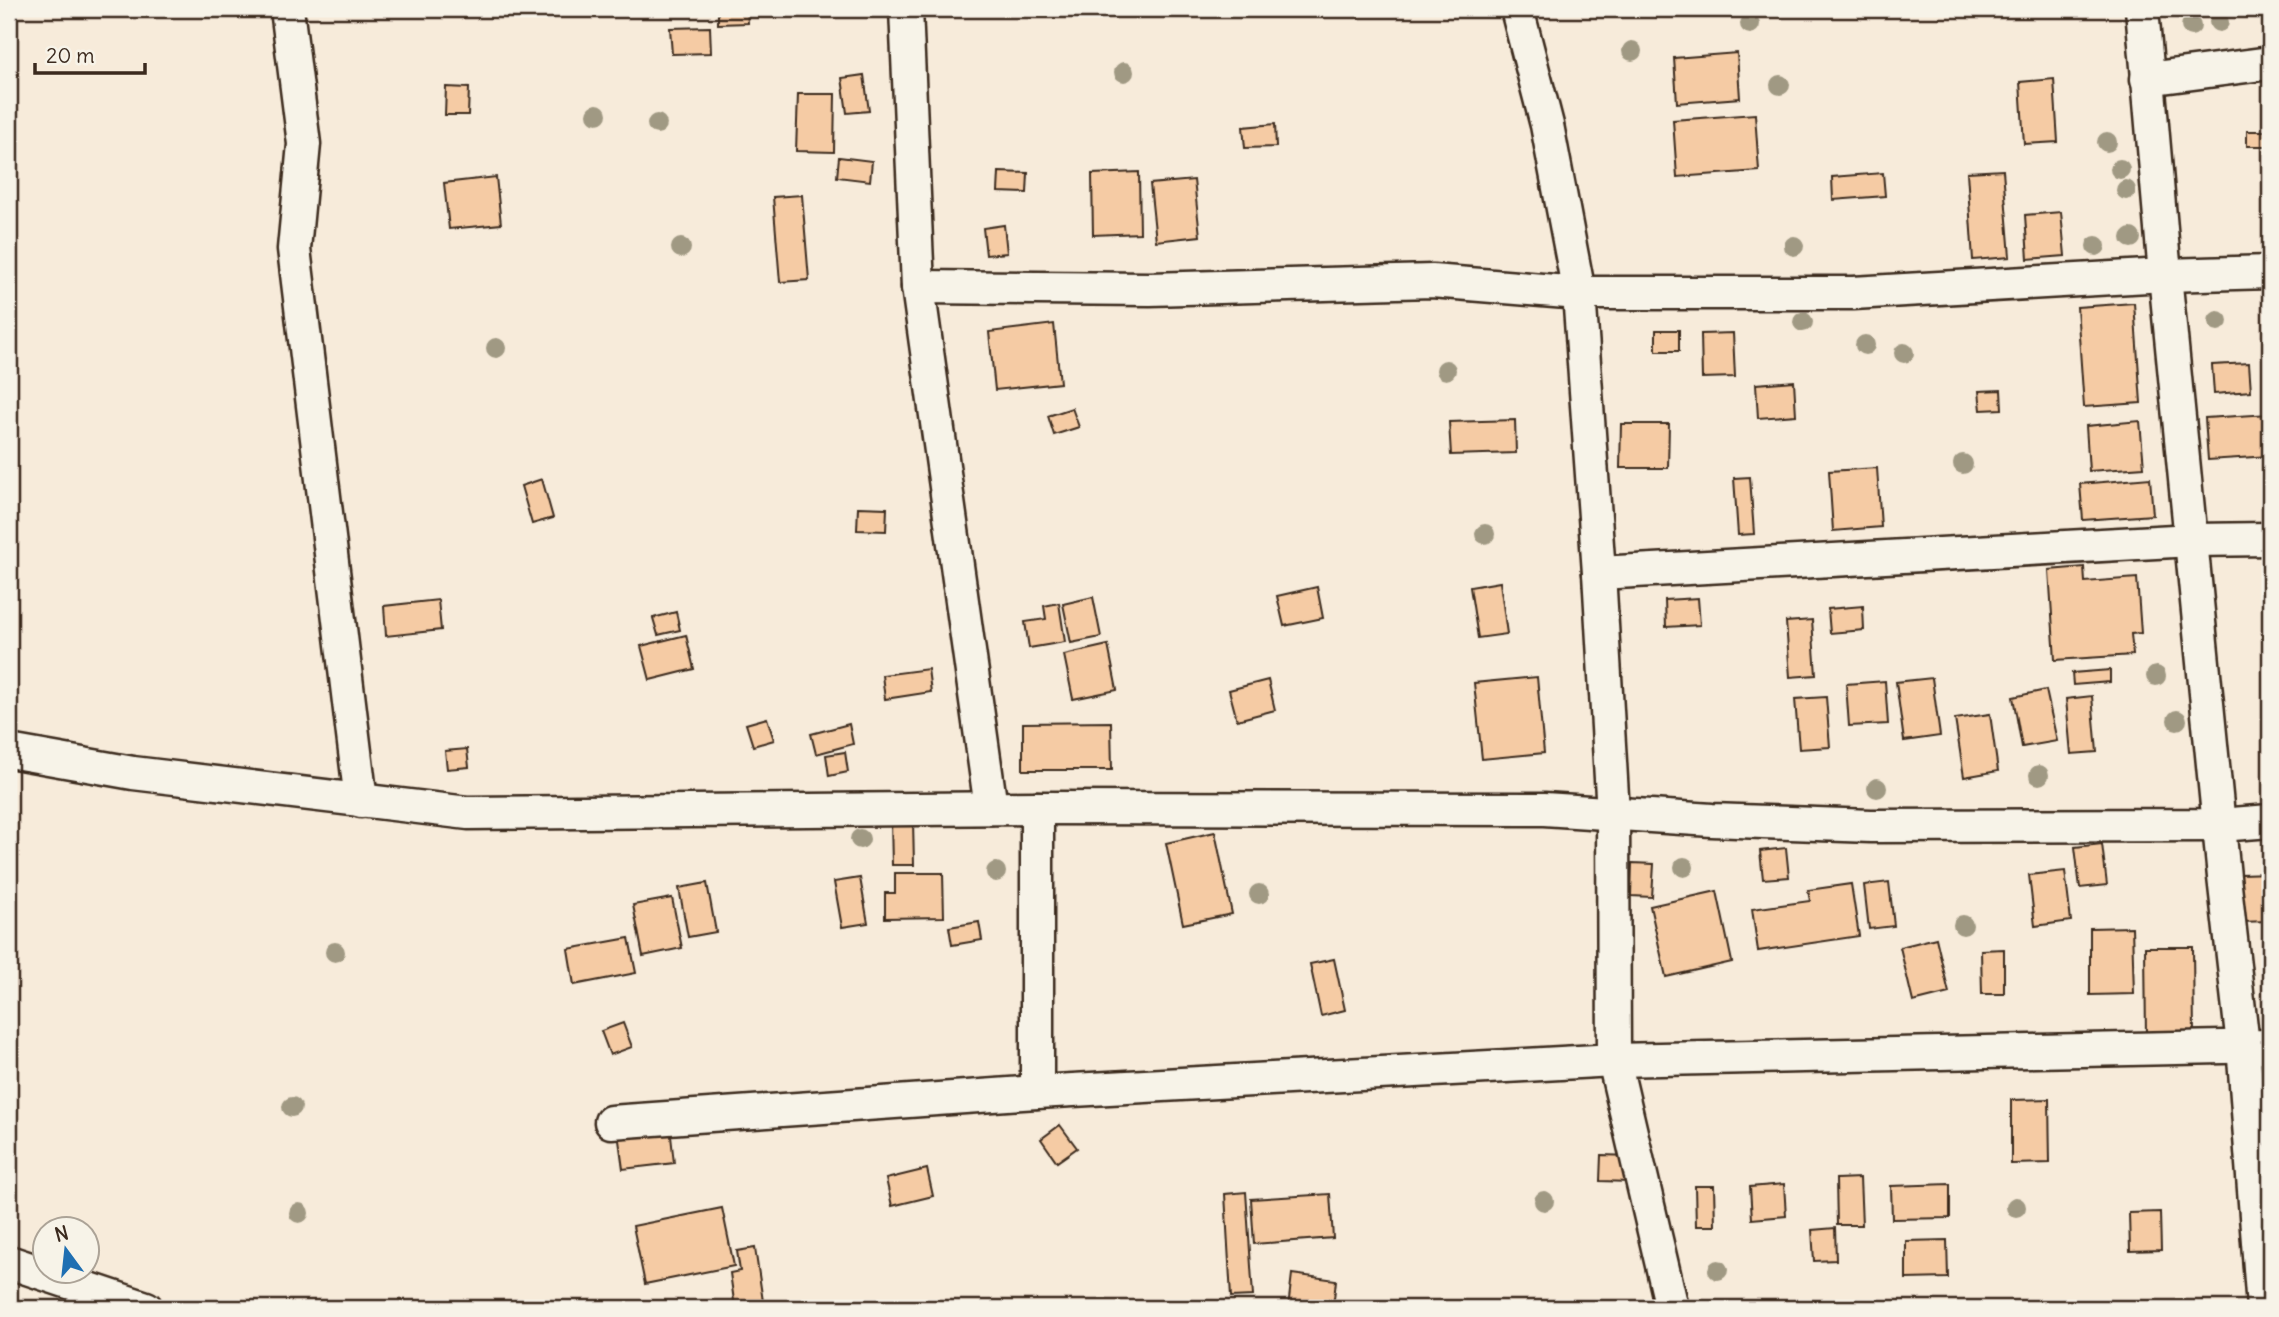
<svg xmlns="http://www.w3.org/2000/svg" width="2279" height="1317" font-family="Delius,sans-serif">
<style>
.building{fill:#f5cba4;stroke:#3b2a1e;stroke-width:2}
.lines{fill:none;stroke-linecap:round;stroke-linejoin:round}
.street-casing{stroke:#3b2a1e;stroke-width:37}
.street{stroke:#f7f3e8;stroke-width:32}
.tree{fill:#a09983}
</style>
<rect width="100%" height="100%" fill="#f7ebda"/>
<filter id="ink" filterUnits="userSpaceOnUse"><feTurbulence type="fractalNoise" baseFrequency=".0143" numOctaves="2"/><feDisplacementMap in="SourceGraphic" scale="14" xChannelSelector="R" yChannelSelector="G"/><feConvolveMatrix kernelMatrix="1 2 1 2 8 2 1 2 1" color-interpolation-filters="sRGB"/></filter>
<g filter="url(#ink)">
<!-- building -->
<g class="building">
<path d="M718,9H747L748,23L718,24Z"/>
<path d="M710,27L711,53L672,54L670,28Z"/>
<path d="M1737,53L1740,98L1677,103L1674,58Z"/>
<path d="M864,75L869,111L847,113L842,78Z"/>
<path d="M2054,79L2058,142L2024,144L2020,82Z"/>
<path d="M446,87L469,88L468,115H445Z"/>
<path d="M798,94H835L834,152L796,151Z"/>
<path d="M1755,114L1759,171L1677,177L1673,120Z"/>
<path d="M1275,124L1276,147L1245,148L1243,127Z"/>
<rect x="2247" y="131" width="22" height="15"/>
<path d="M839,157L872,161L870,181L837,177Z"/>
<path d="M2003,170L2010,257L1973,260L1967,172Z"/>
<path d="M999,172L1028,173L1027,193L998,192Z"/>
<path d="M1139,172L1140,233L1093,235L1092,174Z"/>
<path d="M1883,173L1885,196L1833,200L1832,177Z"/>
<path d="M496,177L501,224L449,229L444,183Z"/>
<path d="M1194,180L1200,236L1156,241L1150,184Z"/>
<path d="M802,195L809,280L780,282L773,197Z"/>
<path d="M2061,212L2065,256L2028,259L2025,215Z"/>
<path d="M1004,225L1007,253L986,255L983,228Z"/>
<path d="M2134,303L2141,403L2084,407L2077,307Z"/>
<path d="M1054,324L1060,383L995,390L989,332Z"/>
<rect x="1656" y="330" width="23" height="21"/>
<path d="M1733,333L1735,377L1702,378L1701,334Z"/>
<path d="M2249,363L2251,391L2214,394L2212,365Z"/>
<path d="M1794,381L1796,415L1758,418L1756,384Z"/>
<path d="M2001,390L2002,409L1981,410L1979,391Z"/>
<path d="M1072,408L1079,427L1054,435L1048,416Z"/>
<path d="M2270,414V456L2208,460L2205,418Z"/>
<path d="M1515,420L1516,453L1451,455L1449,422Z"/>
<path d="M2140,421L2144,467L2089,471L2086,426Z"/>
<path d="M1621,424H1669L1668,468H1620Z"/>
<path d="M1877,468L1881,527L1833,531L1829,471Z"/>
<path d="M1750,477L1754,534L1738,535L1734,478Z"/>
<path d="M2150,478L2153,515L2083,520L2080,484Z"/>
<path d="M542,479L553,518L532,524L521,486Z"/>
<path d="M858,507L887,508L886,531L857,530Z"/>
<path d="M2084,567L2085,582L2137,578L2141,633L2131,634L2133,655L2055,660L2049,570Z"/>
<path d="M1500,582L1507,634L1478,638L1470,587Z"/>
<path d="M1317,587L1323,618L1284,626L1277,596Z"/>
<path d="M1093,597L1101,637L1071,643L1063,604Z"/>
<path d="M1698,598L1700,625L1666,627L1665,600Z"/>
<path d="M438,600L441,630L386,636L384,606Z"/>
<path d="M1059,603L1065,642L1029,648L1025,622L1046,619L1044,606Z"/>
<path d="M1863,606L1864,630L1830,633L1828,609Z"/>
<path d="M676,612L680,630L658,635L653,618Z"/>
<path d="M1812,620L1816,675L1790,677L1786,622Z"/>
<path d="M686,635L694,669L650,680L641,646Z"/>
<path d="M1108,645L1117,690L1073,699L1064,655Z"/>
<path d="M928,669L931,692L885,699L882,675Z"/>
<path d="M2110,670V682L2073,685L2072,673Z"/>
<path d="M1537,677L1544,753L1482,759L1474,683Z"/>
<path d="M1932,678L1940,736L1904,741L1896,682Z"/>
<path d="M1268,680L1275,710L1237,720L1229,690Z"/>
<path d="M1885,681L1888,724L1849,726L1846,684Z"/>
<path d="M2046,690L2057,741L2022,747L2013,697Z"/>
<path d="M2092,696L2097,752L2071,754L2066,699Z"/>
<path d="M1826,697L1830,747L1799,749L1795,699Z"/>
<path d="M1990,714L1998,771L1964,777L1955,719Z"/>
<path d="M767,718L774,740L753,746L746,724Z"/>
<path d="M1111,722L1112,770H1023V723Z"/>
<path d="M849,724L853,744L816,754L811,734Z"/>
<path d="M467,749L469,767L447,769L445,751Z"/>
<path d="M845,752L848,772L829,776L826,755Z"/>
<path d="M891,820H913L914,865H892Z"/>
<path d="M1215,832L1232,914L1183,924L1166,843Z"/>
<path d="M2102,844L2107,885L2080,888L2075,847Z"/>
<path d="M1786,848L1789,877L1763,879L1760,851Z"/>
<path d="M1632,863L1654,864L1652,897L1631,896Z"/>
<path d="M2065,871L2071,921L2035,926L2029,875Z"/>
<path d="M895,873H943L944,917L885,918V893H895Z"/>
<path d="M2270,873V921L2240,922V874Z"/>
<path d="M860,878L868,923L842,927L834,882Z"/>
<path d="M1889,882L1894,926L1869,929L1864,885Z"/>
<path d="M707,883L716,932L688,937L679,888Z"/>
<path d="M1851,884L1859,936L1758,951L1752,909L1810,901L1808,890Z"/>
<path d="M1717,891L1732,962L1666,977L1650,906Z"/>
<path d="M672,898L682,948L643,956L633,905Z"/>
<path d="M979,922L982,940L952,945L949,927Z"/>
<path d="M2132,927L2134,994L2090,995V928Z"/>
<path d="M629,938L636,973L574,985L568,949Z"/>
<path d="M1936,938L1949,993L1913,1002L1900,947Z"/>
<path d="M2145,947H2193L2194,1037H2146Z"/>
<path d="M2004,949V994H1982L1981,950Z"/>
<path d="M1334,959L1345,1010L1321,1016L1310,964Z"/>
<path d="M623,1023L632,1047L610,1055L601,1031Z"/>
<path d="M2049,1099L2050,1163L2011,1164V1100Z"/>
<path d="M1060,1125L1077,1148L1057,1162L1041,1139Z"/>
<path d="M670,1127L674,1163L623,1169L618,1133Z"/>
<path d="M1601,1155L1632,1156L1630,1182L1600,1181Z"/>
<path d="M927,1169L933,1196L892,1206L886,1179Z"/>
<path d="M1860,1178L1862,1225H1837L1836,1179Z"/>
<path d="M1784,1184L1786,1216L1752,1219L1750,1187Z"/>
<path d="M1950,1184V1218L1892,1219L1891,1186Z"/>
<path d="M1695,1186H1714L1715,1226H1696Z"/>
<path d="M1246,1192L1253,1296L1231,1297L1225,1194Z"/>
<path d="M1330,1194L1333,1238L1254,1244L1251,1199Z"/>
<path d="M722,1208L734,1266L645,1284L633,1226Z"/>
<path d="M2160,1212L2161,1250L2130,1251L2129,1213Z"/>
<path d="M1835,1228L1836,1260L1814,1261L1812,1230Z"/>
<path d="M1947,1240L1948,1278L1906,1279V1241Z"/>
<path d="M755,1248L764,1308H735L730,1273L740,1271L737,1251Z"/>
<path d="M1292,1274L1336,1280L1333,1308H1288Z"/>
</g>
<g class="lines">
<!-- street casing -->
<g class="street-casing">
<g id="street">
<path d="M287,9L304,144L294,249L361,801"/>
<path d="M906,9L918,287L991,808"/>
<path d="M1517,9L1547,125L1579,293L1599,573L1613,813L1614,1060L1672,1308"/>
<path d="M2142,9L2165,275L2224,877L2243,1045L2263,1308"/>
<path d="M2147,79L2270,63"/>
<path d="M918,287L1150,289L1432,281L1579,293H1853L2165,275L2270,272"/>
<path d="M1599,573L2192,540L2270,539"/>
<path d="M9,751L133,773L468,813L1037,808L1544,809L1712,820L1871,826L2220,825L2270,821"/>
<path d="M1037,1092V808"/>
<path d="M611,1122L1037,1092L1614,1060L2270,1046"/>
<path d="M9,1262L146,1308"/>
</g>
</g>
<!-- street -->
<use href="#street" class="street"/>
</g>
<!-- trees -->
<g class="tree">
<circle cx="2219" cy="22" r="10"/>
<circle cx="1750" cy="24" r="10"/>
<circle cx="2191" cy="26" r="10"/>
<circle cx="1632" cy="51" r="10"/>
<circle cx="1124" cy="72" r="10"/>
<circle cx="1780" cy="85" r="10"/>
<circle cx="597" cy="114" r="10"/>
<circle cx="657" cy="124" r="10"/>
<circle cx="2107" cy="142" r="10"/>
<circle cx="2120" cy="169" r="10"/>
<circle cx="2126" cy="190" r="10"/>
<circle cx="2131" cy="238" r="10"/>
<circle cx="1794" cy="246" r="10"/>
<circle cx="2096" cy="246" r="10"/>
<circle cx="681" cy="248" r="10"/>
<circle cx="2218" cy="321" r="10"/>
<circle cx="1803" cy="322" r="10"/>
<circle cx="1865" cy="345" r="10"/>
<circle cx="496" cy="348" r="10"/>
<circle cx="1904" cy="353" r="10"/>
<circle cx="1446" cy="370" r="10"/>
<circle cx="1963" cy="464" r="10"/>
<circle cx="1485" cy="534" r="10"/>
<circle cx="2156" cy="676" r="10"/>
<circle cx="2177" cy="720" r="10"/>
<circle cx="2039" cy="775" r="10"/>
<circle cx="1877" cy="788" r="10"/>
<circle cx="860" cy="839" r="10"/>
<circle cx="1684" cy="867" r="10"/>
<circle cx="996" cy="872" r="10"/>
<circle cx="1259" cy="894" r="10"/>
<circle cx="1963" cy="925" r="10"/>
<circle cx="335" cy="952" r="10"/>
<circle cx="292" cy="1107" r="10"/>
<circle cx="1544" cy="1201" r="10"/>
<circle cx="2016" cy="1207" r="10"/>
<circle cx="299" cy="1213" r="10"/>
<circle cx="1718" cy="1270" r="10"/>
</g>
</g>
<!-- margin -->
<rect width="2279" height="1317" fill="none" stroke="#f7f3e8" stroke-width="35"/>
<rect x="18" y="18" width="2244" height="1282" fill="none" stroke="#3b2a1e" stroke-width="2.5" filter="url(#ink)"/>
<!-- north arrow -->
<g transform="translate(66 1250) rotate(345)"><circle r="33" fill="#f7f3e8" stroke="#aca397" stroke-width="2"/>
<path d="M0-5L12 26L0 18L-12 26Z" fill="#1f6fb2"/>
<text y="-10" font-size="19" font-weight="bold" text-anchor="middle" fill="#3b2a1e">N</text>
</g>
<!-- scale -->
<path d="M35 63v10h110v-10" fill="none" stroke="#3b2a1e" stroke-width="3.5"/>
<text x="46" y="63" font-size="21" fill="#3b2a1e" stroke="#f7f3e8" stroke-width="5" paint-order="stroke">20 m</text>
</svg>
